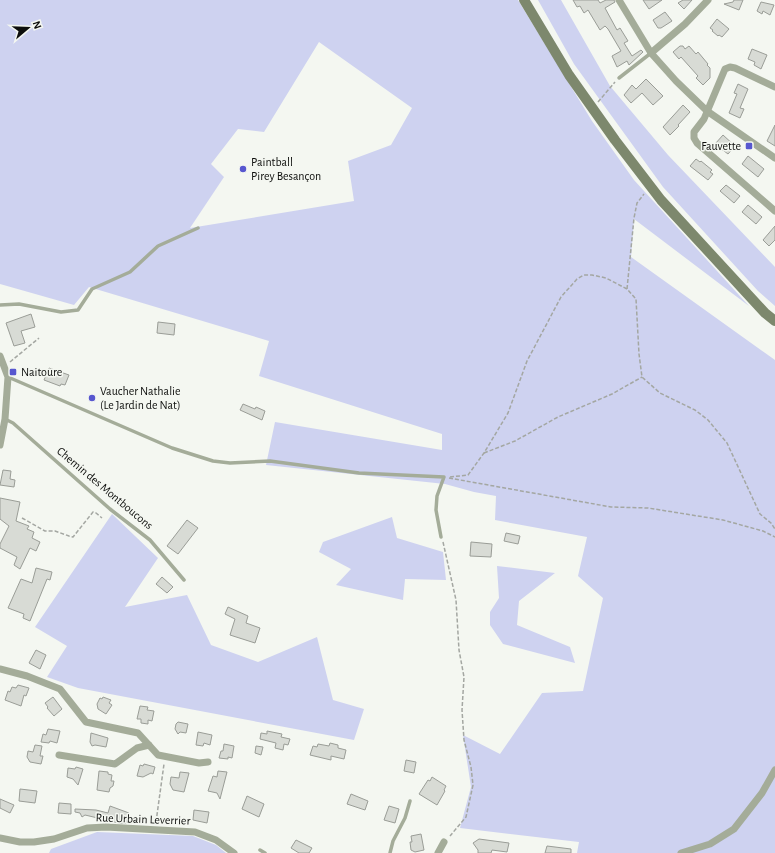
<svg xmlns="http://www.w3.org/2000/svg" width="775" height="853" font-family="'Alegreya Sans',sans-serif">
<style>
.green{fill:#ced2f0;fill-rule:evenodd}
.building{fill:#d8dbd5;stroke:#9a9d97}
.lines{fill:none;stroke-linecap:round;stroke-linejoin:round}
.path{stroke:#a4a7a2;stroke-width:1.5;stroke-dasharray:4 2;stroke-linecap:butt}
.service{stroke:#a4ac99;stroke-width:3.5}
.minor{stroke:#a4ac99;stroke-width:7}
.secondary{stroke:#7d886d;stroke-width:10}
.poi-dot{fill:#5757cf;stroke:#f4f7f1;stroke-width:1.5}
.labels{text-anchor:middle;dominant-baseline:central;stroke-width:3;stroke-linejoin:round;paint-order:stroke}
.poi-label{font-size:12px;fill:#0d0e0c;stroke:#f4f7f1;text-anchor:start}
.street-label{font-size:12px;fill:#0d0e0c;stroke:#f4f7f1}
</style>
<rect width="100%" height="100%" fill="#f4f7f1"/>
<!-- green -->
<g class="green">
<path d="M0,0H518L592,121L634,180L749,306L634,219L631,257L775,360V853H577L579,842L460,828L471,787L463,735L500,754L542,693L583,691L603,598L578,576L587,537L495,520L496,496L474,492L445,484L266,465L275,422L442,450V434L259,376L269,341L89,287L74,305L0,284ZM319,42L412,108L391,145L348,161L354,201L190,228L224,177L211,164L238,129L264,132Z"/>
<path d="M538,0H561L610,86L668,155L775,267V306L758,291L663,187L574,64Z"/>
<path d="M112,514L158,558L125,607L187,595L211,645L258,662L317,637L333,700L364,709L354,740L78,688L47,677L67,646L35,627Z"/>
<path d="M392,517L397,538L443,552L446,580L405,579L403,600L336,585L351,569L319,552L323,542Z"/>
<path d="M497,566L555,573L519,601L517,625L570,647L575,663L503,644L490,625V612L499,598Z"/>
<path d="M97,832L193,836L216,845L226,853H49L51,849Z"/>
</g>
<!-- building -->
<g class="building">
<path d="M573,0H598L600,3L606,0H614L615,2L605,8L617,30L620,28L628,41L624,43L632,56L641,50L643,52L629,65L627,61L617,67L612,56L621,51L608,29L605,26L600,30L588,10L584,13L580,6L577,7Z"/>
<path d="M643,0H662L649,9Z"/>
<path d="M683,0H692L684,9L678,3Z"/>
<path d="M734,0H743L739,10L724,4L733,2Z"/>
<path d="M761,2L774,5L770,15L763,11L762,14L757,11Z"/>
<path d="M665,12L672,21L661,28H658L653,20Z"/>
<path d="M717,19L729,29L722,37L719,35L718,36L712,31L713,30L710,28Z"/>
<path d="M680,46H683L685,49L689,46L696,54L698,52L708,64L707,65L710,68V78L703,85L696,78L698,76L681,57L679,59L673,52Z"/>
<path d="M752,49L767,55L761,69L754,65L755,62L748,59Z"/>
<path d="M646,79L663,96L653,105L642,93L631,103L624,95L632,85L636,89Z"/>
<path d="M738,84L748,89L740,108L744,109L740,118L729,113L737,94L734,93Z"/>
<path d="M683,105L690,112L678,125L679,126L670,135L663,127Z"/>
<path d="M775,125V146L767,141Z"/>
<path d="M723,135L735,146L728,154L715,144Z"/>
<path d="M748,156L764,169L758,177L742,164Z"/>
<path d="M696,159L700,162L701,161L712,170L710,172L713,174L708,180L690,166Z"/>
<path d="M726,185L740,196L734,203L720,191Z"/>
<path d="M748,205L762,217L756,224L742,212Z"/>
<path d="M775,226V240L769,246L763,240Z"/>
<path d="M31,314L35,327L21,331L25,343L14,346L6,323Z"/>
<path d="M158,322L175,324L174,335L157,333Z"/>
<path d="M49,368L69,375L65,385L61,384L60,386L44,380Z"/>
<path d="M243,404L255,409L256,407L265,411L262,420L240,410Z"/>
<path d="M3,470L11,471L10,479L15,480L14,487L0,485Z"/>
<path d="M0,498L20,502L16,521L29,526L27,529L34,532L32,538L40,542L36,551L30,548L20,569L14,565L17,557L0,548V544L9,526L0,519Z"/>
<path d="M187,520L198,528L178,554L167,546Z"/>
<path d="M506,533L520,536L518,544L504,541Z"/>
<path d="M471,542L492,544L491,557L470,556Z"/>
<path d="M36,568L52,572L50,580L47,579L30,621L23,618L24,614L8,608L21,579L32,583Z"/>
<path d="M162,577L173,587L167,593L156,584Z"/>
<path d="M228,607L248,616L246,623L260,628L255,643L230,635L235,619L225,614Z"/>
<path d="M36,650L46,655L40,669L29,663Z"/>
<path d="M18,685L29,688L26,696L24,695L21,706L5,700L8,691L10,692L12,687L16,688Z"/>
<path d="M53,697L62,709L54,716L47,708L48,707L45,703Z"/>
<path d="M103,697L111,700L109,703L112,705L106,714L98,709L97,704L100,698L102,699Z"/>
<path d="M140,706L148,707L147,710L154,711L152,721L148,720V724L141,723V719H137Z"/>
<path d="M178,722L188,724L186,733L180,732L178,734L175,729L176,724Z"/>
<path d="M48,729L60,731L57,743L50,741L49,743L41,742L43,734L46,735Z"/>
<path d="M267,731L282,734L281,737L290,739L288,745L284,744L283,750L275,748L276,743L260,739L261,733L267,734Z"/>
<path d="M198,732L212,735L210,745L204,743L203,746L196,745Z"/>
<path d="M91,733L108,738L106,747L95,745L92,746L90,742Z"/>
<path d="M330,743L338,745V748L346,750L344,759L331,756V760L310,755L313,746L317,747L318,744L329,746Z"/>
<path d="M224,744L234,746L232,758L228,757V759L219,758L221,751H223Z"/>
<path d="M35,745L42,746L40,756H43L41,764L30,762L27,757L28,751L33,752Z"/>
<path d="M256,746L263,747L261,755L255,753Z"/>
<path d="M406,760L416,762L414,773L404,771Z"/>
<path d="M144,764L155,767L153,774L151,773L143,777L137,776L140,765L143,766Z"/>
<path d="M76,767L83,769L78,785L73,779L67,777L68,768L75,769Z"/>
<path d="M99,771L108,772V774L112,775L111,781H114L113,786L110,788L109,792L97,790Z"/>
<path d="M218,771L227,772L220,799L217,793L208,791L213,776L217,777Z"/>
<path d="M180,772L189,773L184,792L173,790L170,784L171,777L179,778Z"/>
<path d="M432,777L446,786L444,790L445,791L437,805L419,794L428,780L430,781Z"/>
<path d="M20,789L37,791L35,803L19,801Z"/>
<path d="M351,794L368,801L365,810L347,804Z"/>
<path d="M247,796L264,804L259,817L242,809Z"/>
<path d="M0,799L14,805L10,813L0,808Z"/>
<path d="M59,803L71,804V814L58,813Z"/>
<path d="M110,806L129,813L126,823H119L85,815L82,817L80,813L75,812V809L96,810L108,813Z"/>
<path d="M389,806L399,809L395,823L384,820Z"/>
<path d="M194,810L209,812L207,823L193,820Z"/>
<path d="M421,834L424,850L415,852L411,850L410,842H412L411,836Z"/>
<path d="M479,839L509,843L507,852L492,850L491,853H478V850L473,843Z"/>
<path d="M296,840L312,848L309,853H299L291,848Z"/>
<path d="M547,846L571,849V853H545Z"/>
</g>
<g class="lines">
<!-- path -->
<g class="path">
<path d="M598,102L615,82"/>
<path d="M627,289L634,218L637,203L644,194"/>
<path d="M10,362L39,338"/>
<path d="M484,453L515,441L558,417L612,394L642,377"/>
<path d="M450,477L468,475L484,453L508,413L527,361L561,297L577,279L584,275H592L606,278L627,289L636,299L639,354L642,377L660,393L695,410L708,420L727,443L760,514L771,523L775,529"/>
<path d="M449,478L611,507L648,508L723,520L763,531L775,537"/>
<path d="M22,518L45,531H55L69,536L73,537L93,512L96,513L102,518"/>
<path d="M443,542L456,600L459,650L464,677L462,710L464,740L471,767L473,785L466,817L450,836"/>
<path d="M156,822L164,764"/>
</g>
<!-- service -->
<g class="service">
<path d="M619,78L651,53"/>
<path d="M0,305L19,304L61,312L78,310L92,289L130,272L158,246L198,228"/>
<path d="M8,377L172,448L213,461L230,463L270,461L359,473L444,477L437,496L436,510L441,537"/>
<path d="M5,419L13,423L110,509L150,540L184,580"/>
<path d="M260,850L265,853"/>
<path d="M390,853L393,841L405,818L410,801"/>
</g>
<!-- minor -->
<g class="minor">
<path d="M619,0L651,53L676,81L707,111L775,158"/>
<path d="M651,53L685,24L708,0"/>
<path d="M775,87L735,68L730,67L725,69L704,119L694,132V138L697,143L775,211"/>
<path d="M0,356L8,377L5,419L0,445"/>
<path d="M0,669L27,676L60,689L86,722L138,733L158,755L199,763L208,762"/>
<path d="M59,755L115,764L137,748L149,745"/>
<path d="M0,838L20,842H34L54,839L87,828L106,827L195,832L216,840L234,853"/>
<path d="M438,853L444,842"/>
<path d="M681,853L710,844L734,829L762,793L775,770"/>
</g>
<!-- secondary -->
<path class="secondary" d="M524,0L569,75L615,140L661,200L765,313L775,321"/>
</g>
<!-- markers -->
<g class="poi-dot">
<rect x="745" y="142" width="8" height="8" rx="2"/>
<circle cx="243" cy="169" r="4"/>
<rect x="9" y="368" width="8" height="8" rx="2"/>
<circle cx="92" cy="398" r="4"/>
</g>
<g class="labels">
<!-- poi labels -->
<g class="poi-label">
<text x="741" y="146" text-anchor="end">Fauvette</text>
<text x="251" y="162">Paintball<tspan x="251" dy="14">Pirey Besançon</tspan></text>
<text x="21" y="372">Naitoure</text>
<text x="100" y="391">Vaucher Nathalie<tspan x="100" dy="14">(Le Jardin de Nat)</tspan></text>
</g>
<!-- street labels -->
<g class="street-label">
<text transform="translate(105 488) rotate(40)">Chemin des Montboucons</text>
<text transform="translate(143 819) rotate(2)">Rue Urbain Leverrier</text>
</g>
</g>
<!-- north arrow -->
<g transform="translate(28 28) rotate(71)" stroke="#f4f7f1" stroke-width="3" paint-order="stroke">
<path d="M0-3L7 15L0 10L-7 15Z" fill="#0d0e0c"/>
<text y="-6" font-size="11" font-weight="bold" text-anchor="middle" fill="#0d0e0c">N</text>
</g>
</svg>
